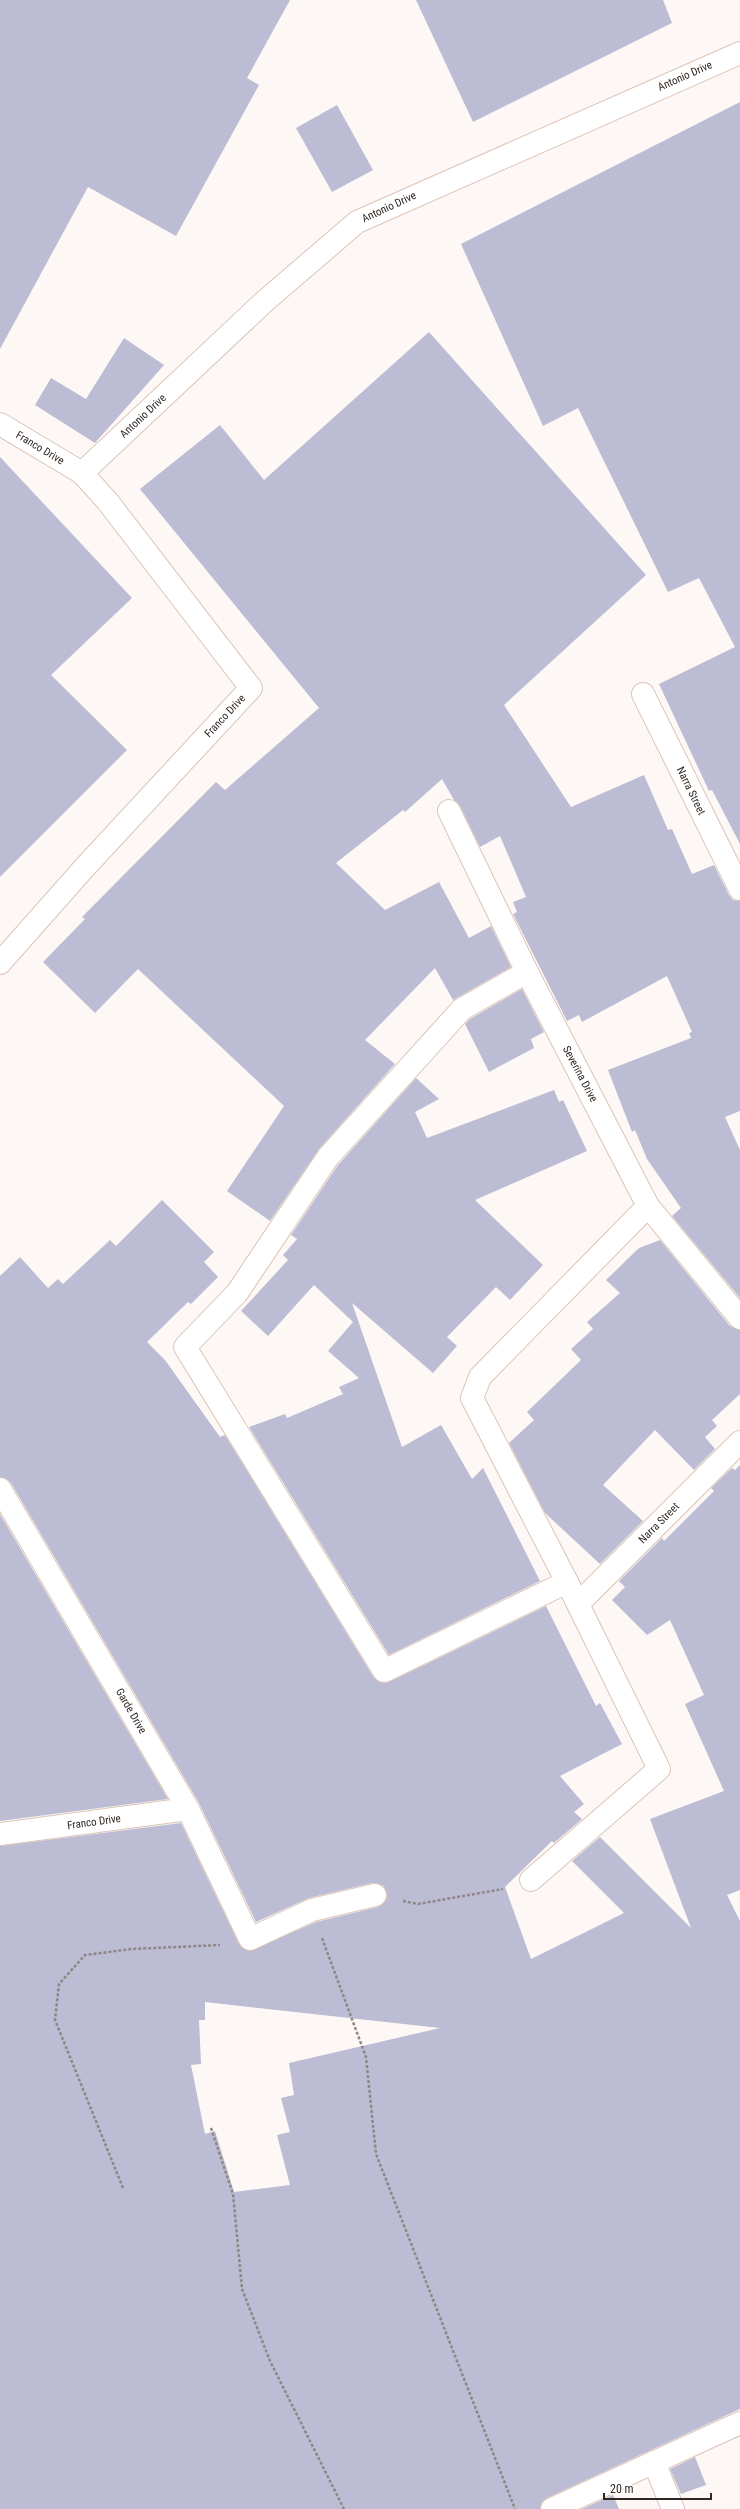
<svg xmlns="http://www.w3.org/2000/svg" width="740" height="2509" font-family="'Roboto Condensed',sans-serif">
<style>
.building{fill:#bcbcd4;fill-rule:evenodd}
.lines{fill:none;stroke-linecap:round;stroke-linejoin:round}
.minor-casing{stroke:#dcc4b6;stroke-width:24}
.secondary-casing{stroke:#dcc4b6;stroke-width:24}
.path{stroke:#8f8783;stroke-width:2.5;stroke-dasharray:3 2;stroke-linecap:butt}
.minor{stroke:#fff;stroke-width:22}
.secondary{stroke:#fff;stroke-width:22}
.labels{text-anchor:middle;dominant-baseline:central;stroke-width:3;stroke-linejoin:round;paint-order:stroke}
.street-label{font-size:11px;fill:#302721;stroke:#fff}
</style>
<rect width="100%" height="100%" fill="#fdf8f5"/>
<!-- building -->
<g class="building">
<path d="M0,0H290L247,78L259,85L176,236L88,187L0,349Z"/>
<path d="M416,0H663L672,23L473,122Z"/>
<path d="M740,102V844L712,790L709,791L659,684L735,647L699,578L668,592L578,408L543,426L461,244Z"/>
<path d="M337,105L373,170L332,192L296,128Z"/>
<path d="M429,332L646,575L504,705L571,807L644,775L668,830L672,829L692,874L714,865L729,895L733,900L740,901V1111L725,1117L740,1150V1298L672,1216L681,1208L647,1159L635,1130L632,1132L608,1070L691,1038L689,1033L692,1032L667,976L582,1022L579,1015L567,1021L513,914L517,912L513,902L526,897L500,836L480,847L460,806L454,800L442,779L405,812L403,810L336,863L385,910L439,882L469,938L491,926L511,967L453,1000L435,968L365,1040L395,1064L319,1149L270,1221L227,1191L284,1106L138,969L95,1013L43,962L85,919L82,917L216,782L225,790L319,708L140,489L220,425L264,480Z"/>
<path d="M124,338L164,365L95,443L35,405L51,378L86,399Z"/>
<path d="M0,457L132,598L51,675L127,750L0,877Z"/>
<path d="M522,989L544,1032L531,1039L534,1048L489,1072L465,1024L470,1019Z"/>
<path d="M416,1078L439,1099L415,1112L427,1138L554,1090L559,1102L563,1100L587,1151L475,1200L543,1265L510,1300L496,1287L447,1337L457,1346L433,1373L352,1303L402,1447L441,1425L472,1479L483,1468L540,1581L389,1655L249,1427L285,1414L287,1418L343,1394L339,1387L359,1378L328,1351L353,1322L314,1285L268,1336L241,1311L288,1260L283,1255L297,1239L291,1235L338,1165Z"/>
<path d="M162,1200L214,1252L204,1262L218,1277L191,1304L188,1302L147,1342L165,1360L220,1437L225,1435L374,1678L383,1683L389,1682L546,1606L596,1706L600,1703L622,1744L560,1776L584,1804L574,1812L582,1819L554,1843L552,1841L505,1887L531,1959L624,1913L572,1861L600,1837L691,1928L650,1819L724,1791L685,1704L704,1695L670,1620L647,1635L612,1600L625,1587L619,1581L662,1538L664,1541L714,1491L711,1488L732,1468L735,1470L740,1465V1890L727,1895L740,1921V2409L547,2498L542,2502L540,2509H0V1846L181,1823L239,1944L249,1951L316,1922L378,1907L387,1898L384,1886L372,1883L309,1898L256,1922L199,1803L11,1483L0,1477V1276L20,1257L48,1288L58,1279L63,1284L110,1240L116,1246ZM205,2002L440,2028L289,2063L294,2095L281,2098L290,2132L277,2135L290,2185L234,2192L215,2131L205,2134L191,2065L201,2064L199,2020H205Z"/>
<path d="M660,1240L730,1326L740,1330V1394L712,1420L717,1426L705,1437L715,1449L694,1470L655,1430L603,1485L643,1521L600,1564L545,1513L509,1443L534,1420L527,1412L581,1360L571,1349L593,1329L587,1322L620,1293L606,1280L639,1248Z"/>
<path d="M0,1514L168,1799L0,1821Z"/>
<path d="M695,2457L706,2485L681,2494L670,2469Z"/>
<path d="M613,2495L619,2509H582Z"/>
</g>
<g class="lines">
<!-- minor casing -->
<g class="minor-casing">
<g id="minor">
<path d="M0,424L82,473L108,502L251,688L85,867L0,963"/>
<path d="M82,473L265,301L357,222L740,53"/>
<path d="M643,694L740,889"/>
<path d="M449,811L527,972L648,1206L740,1318"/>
<path d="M527,972L462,1009L328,1157L237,1293L185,1347L384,1671L567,1582"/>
<path d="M0,1489L188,1809L250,1939L312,1910L375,1895"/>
<path d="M578,1604L740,1442"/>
<path d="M0,1834L188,1809"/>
<path d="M531,1880L659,1769L567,1582L472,1398L480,1377L648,1206"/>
<path d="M654,2462L673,2509"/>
</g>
</g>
<!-- secondary casing -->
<g class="secondary-casing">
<path id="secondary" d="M552,2509L740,2423"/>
</g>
<!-- path -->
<g class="path">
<path d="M403,1901L418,1904L503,1889"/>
<path d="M322,1938L366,2057L376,2154L515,2509"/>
<path d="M211,2128L233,2194L242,2289L270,2361L344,2509"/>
<path d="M123,2188L55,2020L59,1984L85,1955L132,1949L220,1945"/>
</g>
<!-- minor -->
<use href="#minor" class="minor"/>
<!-- secondary -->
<use href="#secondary" class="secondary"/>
</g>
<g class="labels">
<!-- street labels -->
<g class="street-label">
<text transform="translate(685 76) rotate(-24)">Antonio Drive</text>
<text transform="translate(389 207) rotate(-25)">Antonio Drive</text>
<text transform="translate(143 416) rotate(-43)">Antonio Drive</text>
<text transform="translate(40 448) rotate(31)">Franco Drive</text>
<text transform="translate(225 716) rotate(-47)">Franco Drive</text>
<text transform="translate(691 791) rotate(64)">Narra Street</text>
<text transform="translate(580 1074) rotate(62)">Severina Drive</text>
<text transform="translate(659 1523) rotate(-45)">Narra Street</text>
<text transform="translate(131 1711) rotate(60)">Garde Drive</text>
<text transform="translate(94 1822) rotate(-8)">Franco Drive</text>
</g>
</g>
<!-- scale -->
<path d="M604 2493v6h107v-6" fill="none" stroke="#302721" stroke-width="2"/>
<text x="610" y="2493" font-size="12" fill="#302721" stroke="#ffffff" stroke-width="3" paint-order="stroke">20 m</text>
</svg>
